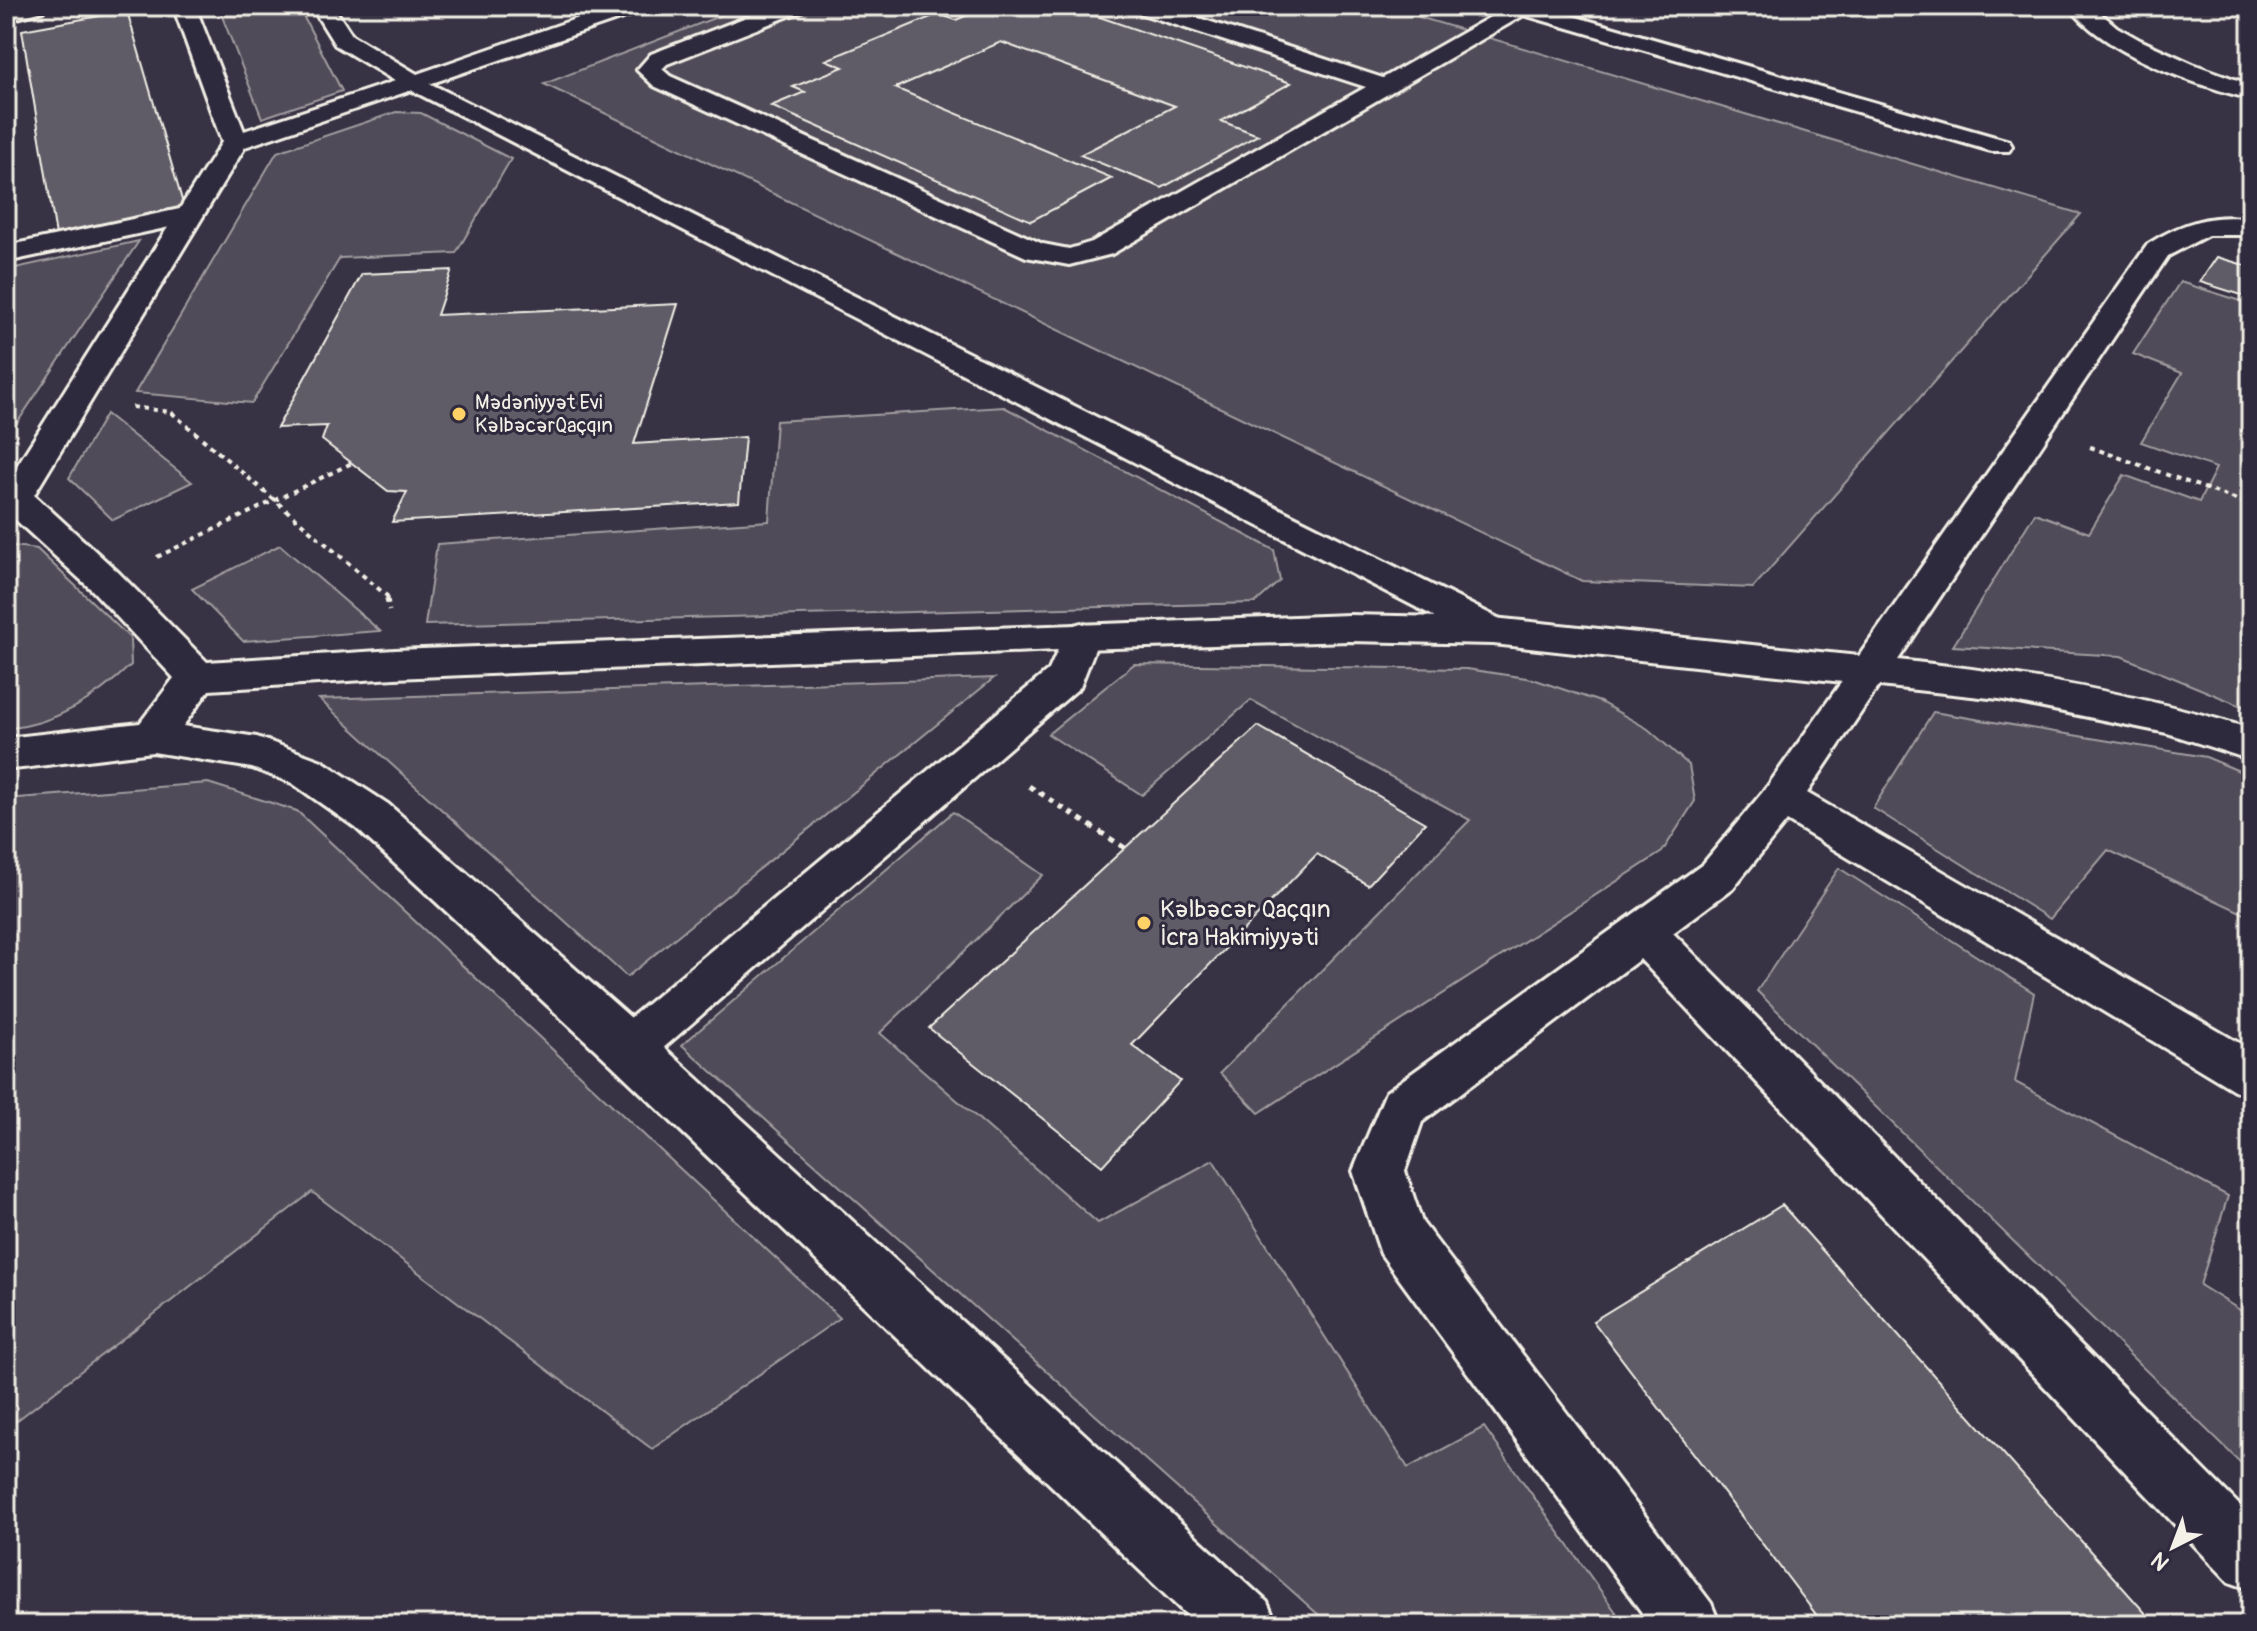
<svg xmlns="http://www.w3.org/2000/svg" width="2257" height="1631" font-family="Pangolin,sans-serif">
<style>
.green{fill:#504b59;stroke:#a29ea0;stroke-width:2}
.building{fill:#5f5c67;stroke:#f4f1e8;stroke-width:2}
.lines{fill:none;stroke-linecap:round;stroke-linejoin:round}
.service-casing{stroke:#f4f1e8;stroke-width:6}
.minor-casing{stroke:#f4f1e8;stroke-width:6}
.path-far1{stroke:#f4f1e8;stroke-width:4;stroke-dasharray:5 5;stroke-linecap:butt}
.path{stroke:#f4f1e8;stroke-width:5;stroke-dasharray:6 6;stroke-linecap:butt}
.service{fill:#2f2a3d;fill-rule:evenodd}
.minor{fill:#2f2a3d;fill-rule:evenodd}
.poi-dot{fill:#ffd166;stroke:#2f2a3d;stroke-width:3}
.labels{text-anchor:middle;dominant-baseline:central;stroke-width:6;stroke-linejoin:round;paint-order:stroke}
.far-poi-label{font-size:20px;fill:#f4f1e8;stroke:#2f2a3d;text-anchor:start}
.poi-label{font-size:24px;fill:#f4f1e8;stroke:#2f2a3d;text-anchor:start}
</style>
<rect width="100%" height="100%" fill="#373244"/>
<filter id="ink" filterUnits="userSpaceOnUse"><feTurbulence type="fractalNoise" baseFrequency=".0125" numOctaves="2"/><feDisplacementMap in="SourceGraphic" scale="16" xChannelSelector="R" yChannelSelector="G"/><feConvolveMatrix kernelMatrix="1 2 1 2 8 2 1 2 1" color-interpolation-filters="sRGB"/></filter>
<g filter="url(#ink)">
<!-- green -->
<g class="green">
<path d="M218,6H298L342,91L262,118Z"/>
<path d="M745,6H1382L2081,214L1753,588L1582,581L544,84Z"/>
<path d="M396,112L421,113L511,159L456,253L340,258L252,403L135,393L277,152Z"/>
<path d="M139,241L17,423L6,413V270Z"/>
<path d="M2180,282L2251,304V710L2121,656L1953,646L2035,513L2089,533L2124,475L2199,502L2216,468L2141,442L2182,373L2133,354Z"/>
<path d="M1004,407L1274,550L1280,581L1255,603L425,625L437,544L769,521L776,421Z"/>
<path d="M106,414L192,482L113,520L69,478Z"/>
<path d="M6,545L37,549L130,638L131,665C95,699 56,724 6,729Z"/>
<path d="M280,545L380,631L243,641L192,589Z"/>
<path d="M1134,664L1467,669L1533,679L1600,702L1648,729L1689,765L1695,801L1662,852L1259,1113L1220,1073L1470,820L1251,700L1142,795L1048,734Z"/>
<path d="M994,678L627,977L319,699Z"/>
<path d="M1933,712L2206,757L2251,776V917L2108,850L2050,919L1873,808Z"/>
<path d="M208,783L297,811L840,1318L652,1449L312,1192L6,1429V799Z"/>
<path d="M953,812L1043,875L880,1033L1098,1223L1213,1160L1408,1468L1484,1427L1625,1625H1330L682,1045Z"/>
<path d="M1839,868L2034,993L2015,1082L2228,1196L2200,1285L2251,1317V1473L1757,991Z"/>
</g>
<!-- building -->
<g class="building">
<path d="M989,6H1068L1291,83L1221,121L1258,135L1162,188L1080,155L1175,106L1001,42L895,88L1112,178L1031,221L771,106L805,92L793,87L843,67L826,60L938,14L956,20Z"/>
<path d="M127,11L184,207L56,235L22,30Z"/>
<path d="M2217,257L2251,267V298L2200,282Z"/>
<path d="M452,270L437,315L678,304L634,444L745,437L739,502L392,522L407,492L388,491L322,440L327,426L277,428L362,274Z"/>
<path d="M1258,726L1425,823L1368,885L1317,854L1132,1045L1180,1081L1102,1166L929,1028Z"/>
<path d="M1782,1205L2156,1625H1824L1593,1321Z"/>
</g>
<g class="lines">
<!-- service casing -->
<g class="service-casing">
<g id="service">
<path d="M13,6H46L43,11L6,21V8Z"/>
<path d="M775,6H805L802,11L667,64L662,69L670,76L1043,244L1069,249L1092,242L1366,87L1133,11L1130,6H1162L1383,78L1506,8L1504,6H1538L2009,141L2012,146L2009,151H1991L1524,15L1112,254L1069,265L1026,257L654,86L637,70L651,54Z"/>
<path d="M2069,6H2092L2117,27L2140,40L2193,64L2251,85V99C2196,85 2103,54 2069,6Z"/>
<path d="M415,76L1506,622L1512,631L1506,640L1493,644L1480,640L407,88L403,83L407,78Z"/>
<path d="M189,207L198,209L202,215L198,221L6,262V246Z"/>
<path d="M1081,623L1094,627L1100,636L1080,687L646,1063L629,1069L612,1063L605,1048L612,1033L1049,670L1068,627Z"/>
<path d="M1869,659L1883,663L1888,672L1807,793L2251,1050V1097L2234,1090L1787,821L1733,888L1673,933L2251,1517V1590L2229,1582L1640,959L1422,1122L1405,1171L1422,1222L1711,1603L1720,1625H1651L1381,1254L1353,1171L1386,1092L1703,864L1767,787L1855,663Z"/>
</g>
</g>
<!-- minor casing -->
<g class="minor-casing">
<path id="minor" d="M173,6H195L244,131L395,81L335,45L311,6H333L352,35L417,74L613,6H646L643,11L245,147L34,495L119,573L207,662L395,650L1349,615L1493,618L1859,656L2148,244C2181,223 2212,213 2251,219V235H2208L2168,256L1898,660C2018,673 2136,693 2251,729V760L2167,733L1999,699L1493,644L1349,641L1081,649L395,678L209,690L183,726L257,737L322,761L388,804L647,1032L1267,1602L1277,1625H1197L611,1064L356,828L292,783L252,768L153,752L6,770V738L140,723L174,678L93,591L6,511V483L222,142Z"/>
</g>
<!-- path-far1 -->
<g class="path-far1">
<path d="M132,407L171,412L387,596L388,600"/>
<path d="M2090,447L2251,505"/>
<path d="M157,557L352,463"/>
</g>
<!-- path -->
<g class="path">
<path d="M387,598L389,611"/>
<path d="M1029,786L1125,848"/>
</g>
<!-- service -->
<use href="#service" class="service"/>
<!-- minor -->
<use href="#minor" class="minor"/>
</g>
</g>
<!-- markers -->
<g class="poi-dot">
<circle cx="459" cy="414" r="8"/>
<circle cx="1144" cy="923" r="8"/>
</g>
<g class="labels">
<!-- far-poi labels -->
<g class="far-poi-label">
<text x="475" y="402">Mədəniyyət Evi<tspan x="475" dy="23">KəlbəcərQaçqın</tspan></text>
</g>
<!-- poi labels -->
<g class="poi-label">
<text x="1160" y="909">Kəlbəcər Qaçqın<tspan x="1160" dy="28">İcra Hakimiyyəti</tspan></text>
</g>
</g>
<!-- margin -->
<rect width="2257" height="1631" fill="none" stroke="#2f2a3d" stroke-width="32"/>
<rect x="16" y="16" width="2225" height="1599" fill="none" stroke="#f4f1e8" stroke-width="3" filter="url(#ink)"/>
<!-- north arrow -->
<g transform="translate(2173 1547) rotate(222)" stroke="#2f2a3d" stroke-width="6" paint-order="stroke">
<path d="M0-6L14 30L0 20L-14 30Z" fill="#f4f1e8"/>
<text y="-12" font-size="22" font-weight="bold" text-anchor="middle" fill="#f4f1e8">N</text>
</g>
</svg>
